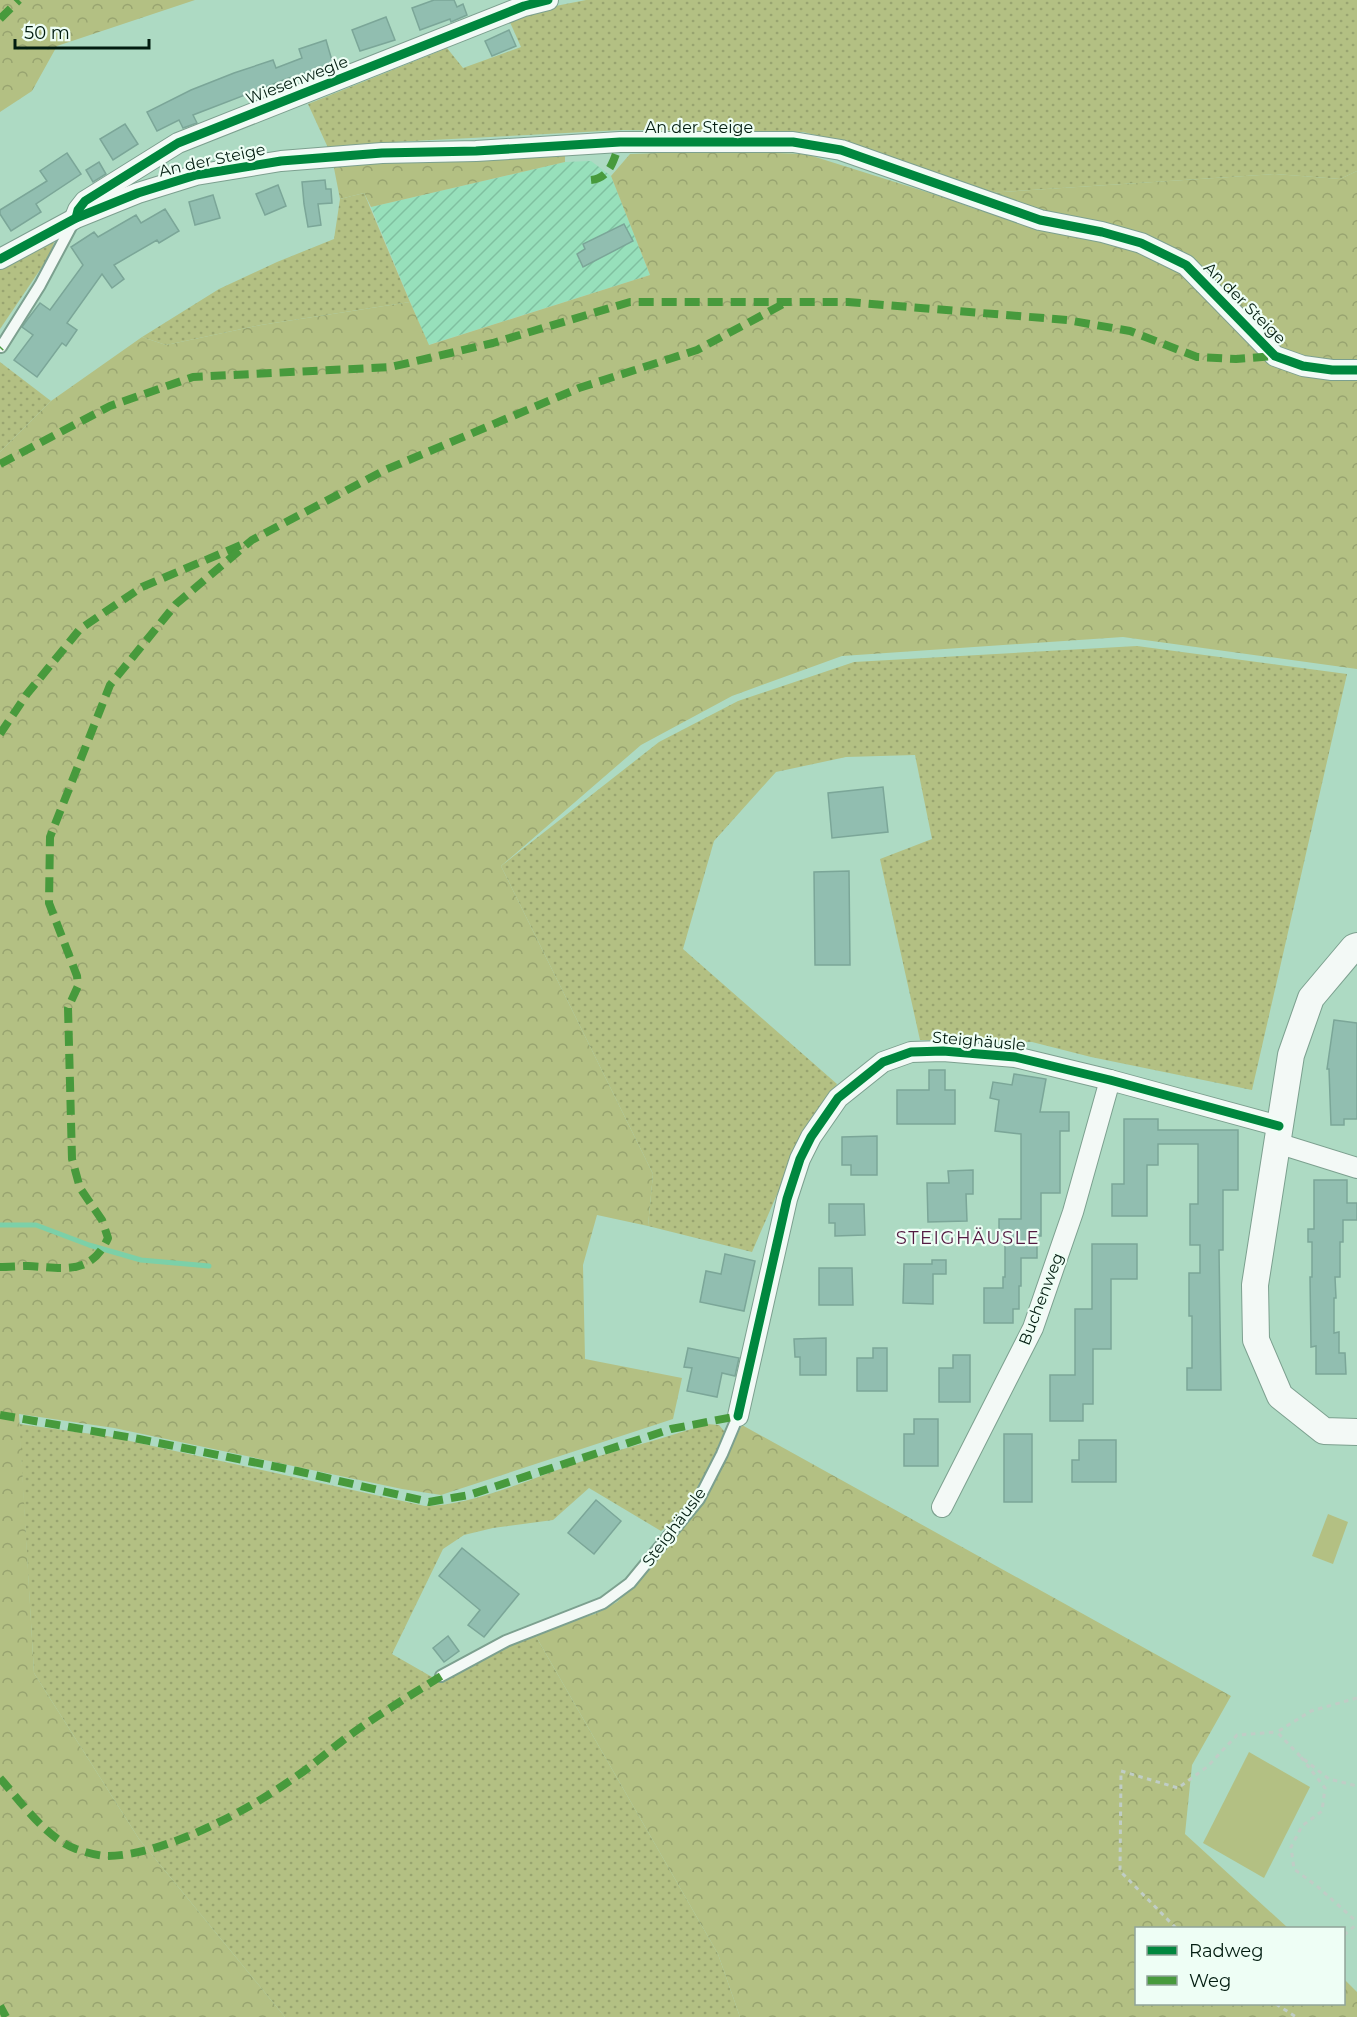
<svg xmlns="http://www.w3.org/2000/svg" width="1357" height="2017" font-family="Montserrat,sans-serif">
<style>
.industrial{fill:url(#industrial-furrows)}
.grass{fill:url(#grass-dots)}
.forest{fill:url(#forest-crowns)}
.garden{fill:#b3c083}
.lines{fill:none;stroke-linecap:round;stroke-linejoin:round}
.stream{stroke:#7cd0a8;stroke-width:5}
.building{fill:#91beb0;stroke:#7ba698;stroke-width:1.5}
.service-casing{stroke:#7ca08f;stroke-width:14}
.minor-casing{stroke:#7ca08f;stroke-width:22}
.tertiary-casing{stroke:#7ca08f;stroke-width:28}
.path{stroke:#c0cdc6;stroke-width:3;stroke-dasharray:4.5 4.5;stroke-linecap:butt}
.service{stroke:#f3f9f6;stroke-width:10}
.minor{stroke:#f3f9f6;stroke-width:20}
.tertiary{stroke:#f3f9f6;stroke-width:26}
.quiet{stroke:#479a3c;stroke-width:8;stroke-dasharray:15 8;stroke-linecap:butt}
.cycleway-casing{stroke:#eefef5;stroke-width:13}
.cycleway{stroke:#00873e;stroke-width:9}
.labels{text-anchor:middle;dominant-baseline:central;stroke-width:4.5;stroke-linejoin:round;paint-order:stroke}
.street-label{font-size:16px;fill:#021c10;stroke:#eefef5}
.neighbourhood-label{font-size:18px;letter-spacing:1.5px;fill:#541a42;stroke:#eefef5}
</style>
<defs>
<pattern id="industrial-furrows" width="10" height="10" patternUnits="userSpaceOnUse" patternTransform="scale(1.5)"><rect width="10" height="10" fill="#97e0bb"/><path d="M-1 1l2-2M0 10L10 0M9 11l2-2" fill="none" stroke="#80c0a0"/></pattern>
<pattern id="grass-dots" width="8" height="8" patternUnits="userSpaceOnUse" patternTransform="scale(1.5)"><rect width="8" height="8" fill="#b3c083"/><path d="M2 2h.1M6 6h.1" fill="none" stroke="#98a470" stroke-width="1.8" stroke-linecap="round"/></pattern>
<pattern id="forest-crowns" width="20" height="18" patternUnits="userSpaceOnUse" patternTransform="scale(1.5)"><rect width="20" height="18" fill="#b3c083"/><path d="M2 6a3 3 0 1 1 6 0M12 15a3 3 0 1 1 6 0" fill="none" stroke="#98a470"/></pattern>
</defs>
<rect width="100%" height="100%" fill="#addac3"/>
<!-- industrial -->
<path class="industrial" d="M591,161L611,176L650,275L428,345L371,207L565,162Z"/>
<!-- grass -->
<g class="grass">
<path d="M586,0H1357V171L1340,179L1275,174L987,193L844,142L803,132L623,130L393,142L329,150L308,104L447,48L463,68L521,47L509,20L525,12Z"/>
<path d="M364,193L410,302L261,325L166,345L142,337L219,289L277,262L334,239L340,199Z"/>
<path d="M58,233L48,258L0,329V269Z"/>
<path d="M0,362L51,401L0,452Z"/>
<path d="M1137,646L1347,674L1252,1090L1091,1057L1032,1042L920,1040L880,859L932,839L915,755L846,757L776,772L714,841L683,949L837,1084L794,1155L752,1252L648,1226L653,1174L501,866L659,742L738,701L854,662Z"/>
<path d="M19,1424L107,1436L425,1506C473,1506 537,1476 583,1461C624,1448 666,1438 707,1424L719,1425L724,1431V1441L682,1514L661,1531L589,1488L553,1520L493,1528L464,1535L443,1549L392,1654L439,1681L534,1633L718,1954L740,2017H285L139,1839L34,1673Z"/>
</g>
<!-- forest -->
<g class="forest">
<path d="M0,0H195L57,46L32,91L0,112Z"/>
<path d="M717,151L806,154L949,199L975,209L987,193L1275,174L1340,179L1357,171V669L1123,637L842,656L732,696L641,745L501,866L653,1174L648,1226L597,1215L583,1265L585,1359L682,1378L673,1419L441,1495L402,1489L114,1428L19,1414L34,1673L139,1839L285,2017H0V452L51,401L142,337L166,345L261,325L410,302L429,345L650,275L611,176L630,154Z"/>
<path d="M565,156V162L371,207L364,193L340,199L333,163Z"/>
<path d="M742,1425L1231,1696L1192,1765L1185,1834L1288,1928H1136V2004H1344V1979L1357,1992V2017H740L718,1954L534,1633L595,1614L617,1602L634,1585L706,1499Z"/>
</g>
<!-- garden -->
<g class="garden">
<path d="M1328,1514L1348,1522L1333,1564L1312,1556Z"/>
<path d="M1249,1752L1310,1787L1264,1878L1203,1843Z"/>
</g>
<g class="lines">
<!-- stream -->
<path class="stream" d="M0,1225H36L89,1245L141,1260L209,1266"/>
</g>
<!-- building -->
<g class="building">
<path d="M434,0H454L457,7L463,4L467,15L451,22L450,19L420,30L412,8Z"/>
<path d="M386,17L395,40L360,51L352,30Z"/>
<path d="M509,30L516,46L492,56L485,41Z"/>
<path d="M326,40L333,64L289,78L193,115L197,123L183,128L179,120L157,131L147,112L191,90L234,73L273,60L276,68L302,58L299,49Z"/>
<path d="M125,124L138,144L113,160L100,139Z"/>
<path d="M67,153L81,174L36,204L41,212L11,231L0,214V210L47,181L40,171Z"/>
<path d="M99,162L106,174L93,182L86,170Z"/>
<path d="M325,180L326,189H331L332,203L318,204L321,225L308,227L304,204L302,182Z"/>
<path d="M278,185L286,206L265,215L256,194Z"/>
<path d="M213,195L220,218L195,225L189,202Z"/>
<path d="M165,209L179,231L159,243L157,240L114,265L124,279L112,288L102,274L67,323L77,330L66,346L62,343L37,377L14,360L33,335L22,327L27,320L40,303L50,310L83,265L71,247L94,232L98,237L136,215L141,223Z"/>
<path d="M624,224L633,241L583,267L577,254L585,249L583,244Z"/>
<path d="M883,787L888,832L832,838L828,793Z"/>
<path d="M849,871L850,965H815L814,872Z"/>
<path d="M1334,1020L1357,1023V1119H1344V1125H1331L1329,1069H1327Z"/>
<path d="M929,1070H945V1090H955V1124H897V1090H929Z"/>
<path d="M1014,1074L1046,1079L1040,1112H1069V1131H1060V1193H1041V1236H1037V1258H1021V1286H1019V1309H1013V1323H984V1288H1003V1277H1005V1234H999V1219H1021V1134L995,1131L999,1100L990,1098L993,1082L1012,1085Z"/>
<path d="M1124,1119H1158V1130H1238V1190H1223V1250H1219L1221,1390H1187V1368H1192V1316H1189V1273H1200V1245H1190V1204H1198V1144H1158V1165H1147V1216H1112V1184H1124Z"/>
<path d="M877,1136V1175H851V1165H842V1137Z"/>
<path d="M973,1170V1194H966L967,1221L928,1222L927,1183H949L948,1171Z"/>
<path d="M1314,1180H1347V1203H1357V1220H1343V1242H1340V1277H1335L1336,1298H1334V1333L1339,1332V1353H1345L1346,1374H1316V1346L1311,1347L1310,1277H1312V1242H1308V1229H1314Z"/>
<path d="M829,1204H864L865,1235L835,1236V1223H829Z"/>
<path d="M1092,1244H1137V1279H1111V1349H1093V1404H1083V1421H1050V1375H1075V1309H1092Z"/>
<path d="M725,1254L755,1261L744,1311L700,1302L706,1271L721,1274Z"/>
<path d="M932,1260H946V1274H933V1304L903,1303L904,1264H932Z"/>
<path d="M819,1268H852L853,1305H819Z"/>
<path d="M826,1338V1375H800V1357H795L794,1339Z"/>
<path d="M688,1348L739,1358L735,1376L722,1373L717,1397L687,1391L692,1368L684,1367Z"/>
<path d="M873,1348H887V1391H857V1358H873Z"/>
<path d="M953,1355H970V1402H939V1368H953Z"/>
<path d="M914,1419H938V1466H904V1434H914Z"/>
<rect x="1004" y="1434" width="28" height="68"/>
<path d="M1079,1440H1116V1482H1072V1460H1079Z"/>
<path d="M596,1500L621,1521L594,1554L568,1533Z"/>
<path d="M462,1548L519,1594L484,1637L468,1625L480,1610L439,1576Z"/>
<path d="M448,1636L459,1651L444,1662L433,1648Z"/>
</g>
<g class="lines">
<!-- service casing -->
<g class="service-casing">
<g id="service">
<path d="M1,347L40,285L73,223"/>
<path d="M441,1676L506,1641L603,1603L630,1583L699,1499L722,1454L738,1416"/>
</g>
</g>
<!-- minor casing -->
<g class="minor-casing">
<g id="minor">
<path d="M76,215L78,210L85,201L178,143L524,6L548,0"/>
<path d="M0,259L76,218L138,193L196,175L281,161L382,153L476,151L620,142H793L841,150L1040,220L1102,232L1141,243L1186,265L1275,356L1303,366L1332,370H1357"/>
<path d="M1277,1143L1357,1168"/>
<path d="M738,1416L787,1199L800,1159L811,1137L838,1098L883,1062L911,1052L943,1051L1015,1057L1110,1080L1279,1126"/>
<path d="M942,1507L1033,1328L1073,1212L1110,1080"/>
</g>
</g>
<!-- tertiary casing -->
<g class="tertiary-casing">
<path id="tertiary" d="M1357,946L1354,947L1311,998L1291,1055L1255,1285L1256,1340L1280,1396L1324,1431L1357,1432"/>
</g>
<!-- path -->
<g class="path">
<path d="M1357,1698L1311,1711L1277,1732L1301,1757L1329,1779L1357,1786"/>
<path d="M1301,1757L1325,1788L1322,1811L1302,1826L1291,1847L1294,1869L1318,1887L1357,1922"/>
<path d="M1176,1928L1120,1871L1121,1771L1178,1788L1207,1767L1237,1735L1277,1732"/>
<path d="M1344,1935L1357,1924"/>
<path d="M1276,2004L1296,2017"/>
</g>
<!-- service -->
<use href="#service" class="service"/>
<!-- minor -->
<use href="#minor" class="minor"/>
<!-- tertiary -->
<use href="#tertiary" class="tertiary"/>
<!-- quiet -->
<g class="quiet">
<path d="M0,19L19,0"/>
<path d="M591,180C611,178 614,158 620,142"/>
<path d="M0,348L1,347"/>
<path d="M0,464L110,406L193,377L391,367L493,343L630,302H848L1067,320L1130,331L1197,357L1236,359L1275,356"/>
<path d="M0,734L27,694L80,629L142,587L241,545"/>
<path d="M0,1267C9,1267 19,1266 28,1266C63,1268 91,1276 108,1238L102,1220L80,1188L72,1159L68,1008L78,986L77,976L49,903L50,837L110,685L176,604L252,540L385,470L579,388L697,350L787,302"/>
<path d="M0,1415L139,1439L297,1471L429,1502L469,1495L671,1429L738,1416"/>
<path d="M0,1778C20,1801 46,1838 76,1849C85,1852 98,1856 107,1856C162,1856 247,1811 291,1780C314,1765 334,1746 357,1730C384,1711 413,1694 441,1676"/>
<path d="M0,2006L6,2017"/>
</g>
<!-- cycleway casing -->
<g class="cycleway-casing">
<g id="cycleway">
<path d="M76,218L78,210L85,201L178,143L524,6L548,0"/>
<path d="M0,259L76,218L138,193L196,175L281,161L382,153L476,151L620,142H793L841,150L1040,220L1102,232L1141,243L1186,265L1275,356L1303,366L1332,370H1357"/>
<path d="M738,1416L787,1199L800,1159L811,1137L838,1098L883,1062L911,1052L943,1051L1015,1057L1110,1080L1279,1126"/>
</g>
</g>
<!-- cycleway -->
<use href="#cycleway" class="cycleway"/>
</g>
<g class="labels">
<!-- street labels -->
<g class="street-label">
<text transform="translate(297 80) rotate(-21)">Wiesenwegle</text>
<text x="699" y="127">An der Steige</text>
<text transform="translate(212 160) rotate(-12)">An der Steige</text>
<text transform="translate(1245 303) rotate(45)">An der Steige</text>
<text transform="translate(979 1041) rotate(5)">Steighäusle</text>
<text transform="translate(1041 1299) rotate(-69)">Buchenweg</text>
<text transform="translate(674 1527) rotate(-53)">Steighäusle</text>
</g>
<!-- neighbourhood labels -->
<g class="neighbourhood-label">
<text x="968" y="1238">STEIGHÄUSLE</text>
</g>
</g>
<!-- legend -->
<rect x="1135" y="1927" width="210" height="78" fill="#eefef5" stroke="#90a499" stroke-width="1.5"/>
<rect x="1147" y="1946" width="30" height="9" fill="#00873e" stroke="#90a499" stroke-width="1.5"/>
<text x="1189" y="1957" font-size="18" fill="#021c10">Radweg</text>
<rect x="1147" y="1976" width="30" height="9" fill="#479a3c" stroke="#90a499" stroke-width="1.5"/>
<text x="1189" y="1987" font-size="18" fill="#021c10">Weg</text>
<!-- scale -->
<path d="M15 39v9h134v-9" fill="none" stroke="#021c10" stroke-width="3"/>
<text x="24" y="39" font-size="18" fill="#021c10" stroke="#eefef5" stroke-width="4.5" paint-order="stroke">50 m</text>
</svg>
